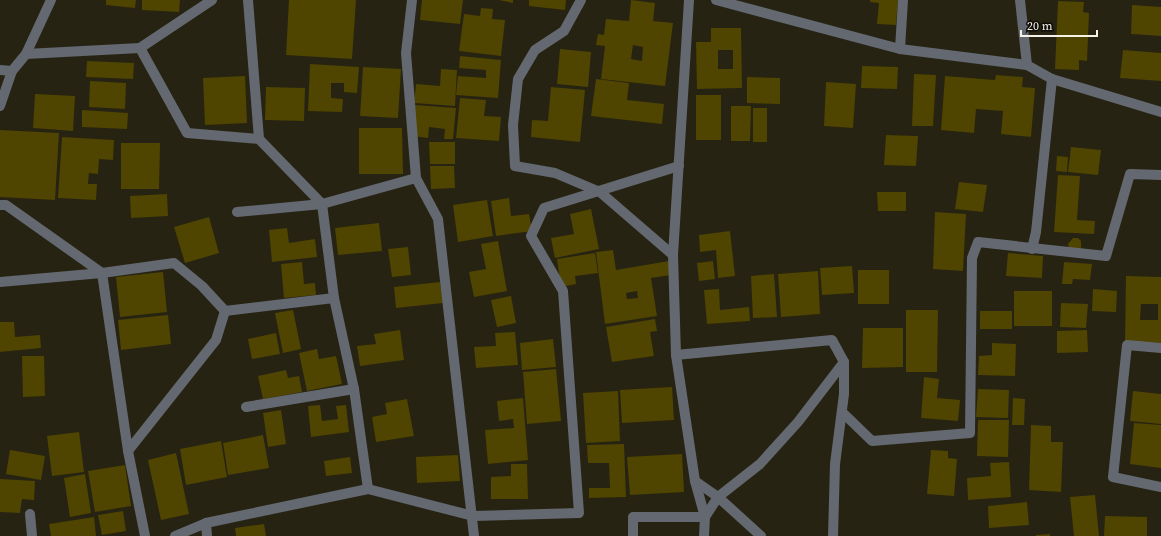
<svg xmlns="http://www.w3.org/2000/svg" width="1161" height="536" font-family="'Source Serif 4',serif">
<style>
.building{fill:#4f4400;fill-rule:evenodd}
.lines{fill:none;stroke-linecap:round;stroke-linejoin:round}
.minor{stroke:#646870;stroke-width:10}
</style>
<rect width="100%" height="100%" fill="#262312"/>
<!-- building -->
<g class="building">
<path d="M106,0H136L135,8L106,5Z"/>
<path d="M142,0H180L179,12L142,10Z"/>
<path d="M289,0H356L352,59L286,55Z"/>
<path d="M422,0H463L460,24L420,20Z"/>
<path d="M499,0H513V3Z"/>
<path d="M529,0H566L565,10L529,6Z"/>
<path d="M631,0L655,3L653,21L673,23L665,86L601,79L605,46L596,45L598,34L604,35L606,19L629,21ZM633,45L643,47L642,61L631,59Z"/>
<path d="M870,0H898L896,25L877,24L879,3L870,2Z"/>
<path d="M1058,1L1084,2L1083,12L1089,13L1087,61L1079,60V70L1055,69Z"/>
<path d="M1132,5L1161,7V36L1131,34Z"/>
<path d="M481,8L493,9L492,19L505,20L501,56L459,51L464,14L480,16Z"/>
<path d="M711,28H741L742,88L697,89L696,42H711ZM718,50H733V69H718Z"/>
<path d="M560,49L591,52L588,87L557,84Z"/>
<path d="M1123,50L1161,53V81L1120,78Z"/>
<path d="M460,56L501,60L498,98L456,95L458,76L486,78V70L459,68Z"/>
<path d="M87,61L134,63L133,79L86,77Z"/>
<path d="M310,64L359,67L357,93L344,92V83H331V98L343,99L342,112L308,111Z"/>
<path d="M862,66L898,67L897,89L861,88Z"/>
<path d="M363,67L401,69L398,118L360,116Z"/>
<path d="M441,69L457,70L455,106L414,103L416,84L440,86Z"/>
<path d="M914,74L936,75L933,126H912Z"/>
<path d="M996,75L1023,77L1022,87L1035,88L1031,137L1001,134L1003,111L976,109L974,133L941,130L945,76L995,80Z"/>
<path d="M245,76L247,123L205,125L203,78Z"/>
<path d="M747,77L780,78V104L747,103Z"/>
<path d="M596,79L629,83L627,100L664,104L662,124L591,116Z"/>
<path d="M90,81L126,83L125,109L89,107Z"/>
<path d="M826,82L856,84L853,128L824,126Z"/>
<path d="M266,87L305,88L304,121L265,120Z"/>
<path d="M551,87L585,90L580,142L531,137L532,120L548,121Z"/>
<path d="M35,94L75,96L73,131L33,128Z"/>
<rect x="696" y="95" width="25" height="45"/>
<path d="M460,98L486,100L484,116L501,117L499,141L456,138Z"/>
<path d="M415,105L456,108L453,139H444L445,129L429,127L428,138L413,136Z"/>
<path d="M731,106H751L750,141H731Z"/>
<rect x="753" y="108" width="14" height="34"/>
<path d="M82,110L128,113L127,129L82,127Z"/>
<path d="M359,128H402L403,174H359Z"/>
<path d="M0,130L59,133L55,200L0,197Z"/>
<path d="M886,135L918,136L916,166L884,165Z"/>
<path d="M62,137L114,140L113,160L99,159L98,174L89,173L88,184H97L96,200L58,198Z"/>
<path d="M429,142H455V164H430Z"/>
<path d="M121,143H160L159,189H121Z"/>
<path d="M1071,147L1101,150L1098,175L1068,172Z"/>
<path d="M1057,156L1068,157L1067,172L1056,171Z"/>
<path d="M430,166H454L455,188L431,189Z"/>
<path d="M1058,175L1080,176L1077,220L1095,221L1094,234L1054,232Z"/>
<path d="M959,182L987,185L983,212L955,209Z"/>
<path d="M877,192H906V211H878Z"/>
<path d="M167,194L168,216L131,218L130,196Z"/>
<path d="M509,198L511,216L529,214L532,231L496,236L491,201Z"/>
<path d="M487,200L493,236L458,242L453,205Z"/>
<path d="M591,209L599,249L555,258L551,238L574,234L570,214Z"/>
<path d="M935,212L966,214L963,271L933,269Z"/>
<path d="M209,217L219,253L185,263L174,227Z"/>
<path d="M379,223L382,251L338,255L335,228Z"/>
<path d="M287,228L289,243L315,239L317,257L272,262L269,230Z"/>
<path d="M730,231L735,276L718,278L716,250L700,252L699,235Z"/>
<path d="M1073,238H1078L1081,241V249H1069L1068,244Z"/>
<path d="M498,241L507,291L474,297L469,272L486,269L481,244Z"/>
<path d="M408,247L411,275L392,277L388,249Z"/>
<path d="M613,250L616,270L669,261L671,275L651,278L657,316L605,324L596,252ZM637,291L638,298L627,299L626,293Z"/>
<path d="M595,253L598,273L575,276L576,284L561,287L557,259Z"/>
<path d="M1008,253L1043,256L1042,278L1006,276Z"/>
<path d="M713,261L715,279L699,281L697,263Z"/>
<path d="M302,262L304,284L315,283L316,295L284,298L281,264Z"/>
<path d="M1064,262L1092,264L1090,280L1073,279L1072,284H1062Z"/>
<path d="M852,266L854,293L822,295L820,268Z"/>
<rect x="858" y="270" width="31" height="34"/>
<path d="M818,271L820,314L781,317L778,274Z"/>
<path d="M163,272L167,312L120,317L116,277Z"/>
<path d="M774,274L777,317L753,318L751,276Z"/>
<path d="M1126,276L1161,277V343L1125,342ZM1141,304H1158V320H1140Z"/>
<path d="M440,282L443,303L396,308L394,287Z"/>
<path d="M719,289L720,310L749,307L750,321L707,324L704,290Z"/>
<path d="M1093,289L1117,291L1116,312L1092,311Z"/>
<rect x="1014" y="291" width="38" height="35"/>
<path d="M511,296L516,323L497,327L491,300Z"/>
<path d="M1061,303L1088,304L1086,328L1060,327Z"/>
<path d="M293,310L301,349L283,353L275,313Z"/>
<path d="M906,310H938L937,372H906Z"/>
<rect x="980" y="311" width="32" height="18"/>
<path d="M168,315L171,344L121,350L118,320Z"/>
<path d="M655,319L657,331L650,332L654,356L612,362L606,327Z"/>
<path d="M0,322H14L15,337L40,335L41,348L0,352Z"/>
<path d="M863,328H903V367L862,368Z"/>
<path d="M400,330L404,360L360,366L357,346L376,344L374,334Z"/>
<path d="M1087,330L1088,352L1057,353V331Z"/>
<path d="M515,332L518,365L476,368L474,347L496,346L495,333Z"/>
<path d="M276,333L280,354L252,359L248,339Z"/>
<path d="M553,339L556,367L522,370L520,343Z"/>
<path d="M992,343L1016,344L1015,376L978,375L979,356L992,355Z"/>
<path d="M317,349L319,359L336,356L342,384L307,391L299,353Z"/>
<path d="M22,356H44L45,396L23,397Z"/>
<path d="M556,369L561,421L527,424L523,372Z"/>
<path d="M286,370L288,378L299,376L302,392L263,399L258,376Z"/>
<path d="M924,377L939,379L937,398L960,400L958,421L921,418Z"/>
<path d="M672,387L674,420L622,423L620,390Z"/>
<path d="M978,389L1009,390L1008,418L976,417Z"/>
<path d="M618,391L620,441L586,443L583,393Z"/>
<path d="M1133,391L1161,394V424L1130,421Z"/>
<path d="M523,398L528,460L488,464L485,430L514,428L513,419L499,421L497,401Z"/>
<path d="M1013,398L1025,399L1024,425H1012Z"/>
<path d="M407,399L414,436L376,442L372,417L387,414L385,403Z"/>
<path d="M320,405L322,421L338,419L336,406L346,405L349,432L311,437L308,406Z"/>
<path d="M281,410L286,444L268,447L263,413Z"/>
<path d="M978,420H1009L1008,457L977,456Z"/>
<path d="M1134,423L1161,425V468L1130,464Z"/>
<path d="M1031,425L1051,426V442H1063L1061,492L1029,490Z"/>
<path d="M79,432L84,472L52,476L47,436Z"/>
<path d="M263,435L269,468L228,475L223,443Z"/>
<path d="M221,441L227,477L186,485L180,449Z"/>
<path d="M624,444L626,497L589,498V488H610L609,463H588L587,445Z"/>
<path d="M10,450L45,456L41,480L6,474Z"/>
<path d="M931,450L948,451V458L957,459L954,496L927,494Z"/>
<path d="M176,453L189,514L161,520L148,460Z"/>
<path d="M682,454L684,492L630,495L627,457Z"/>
<path d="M458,455L460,481L417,483L416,457Z"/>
<path d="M350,457L352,473L326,476L324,461Z"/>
<path d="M1009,462L1011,497L968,500L967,478L991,476L990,463Z"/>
<path d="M511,464H527L528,499H491V477L511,476Z"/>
<path d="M125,465L131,506L95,512L88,471Z"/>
<path d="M85,474L91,513L70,517L64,478Z"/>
<path d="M0,479L35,481L34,500L22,499L20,513L0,512Z"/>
<path d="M1095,495L1099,536H1074L1070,497Z"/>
<path d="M1027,502L1029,525L989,528L988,506Z"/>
<path d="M123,511L126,531L102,535L98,515Z"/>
<path d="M1105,516L1147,517V536H1104Z"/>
<path d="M94,517L96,536H51L49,524Z"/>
<path d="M264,524L266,536H236L235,528Z"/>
<path d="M1050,534V536H1036V535Z"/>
</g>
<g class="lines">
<!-- minor -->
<g class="minor">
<path d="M248,0L259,139"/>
<path d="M412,0L406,53L416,178L438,219L474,536"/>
<path d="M581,0L564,31L535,50L518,79L513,125L515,166L555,173L600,192L673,255"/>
<path d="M689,0L673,255L676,355L695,481L705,517L704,536"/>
<path d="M716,0L900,49L1027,65L1052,79L1161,112"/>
<path d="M1020,0L1027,65"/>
<path d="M900,49L903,0"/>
<path d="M26,54L140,48"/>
<path d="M0,70L12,71"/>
<path d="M0,106L12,71L26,54L51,0"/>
<path d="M0,205H6L102,273L128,451L145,536"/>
<path d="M237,212L322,204L416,178"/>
<path d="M1032,249L1036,232L1052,79"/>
<path d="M0,282L102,273L174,263L202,286L225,311L334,298L322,204L259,139L187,133L140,48L212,0"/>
<path d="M334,298L354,389L368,489"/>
<path d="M1161,348L1127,345L1113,477L1161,487"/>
<path d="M676,355L832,340L844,362V394L835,464L833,536"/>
<path d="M246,407L354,389"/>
<path d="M842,412L872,441L970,433L972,258L978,242L1106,256L1130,174L1161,175"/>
<path d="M128,451L216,340L225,311"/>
<path d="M695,481L718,497L761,536"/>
<path d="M30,514L32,536"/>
<path d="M705,517L718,497L760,464L798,422L844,362"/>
<path d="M206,523L207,536"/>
<path d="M175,536L206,523L368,489L473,516L579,513L563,291L531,236L544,208L679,166"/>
<path d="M633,536V517H705"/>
</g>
</g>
<!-- scale -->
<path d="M1021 30v6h76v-6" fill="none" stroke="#f5f3e8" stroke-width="2"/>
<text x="1027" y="30" font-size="12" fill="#f5f3e8" stroke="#0e0c06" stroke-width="3" paint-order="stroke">20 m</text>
</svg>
